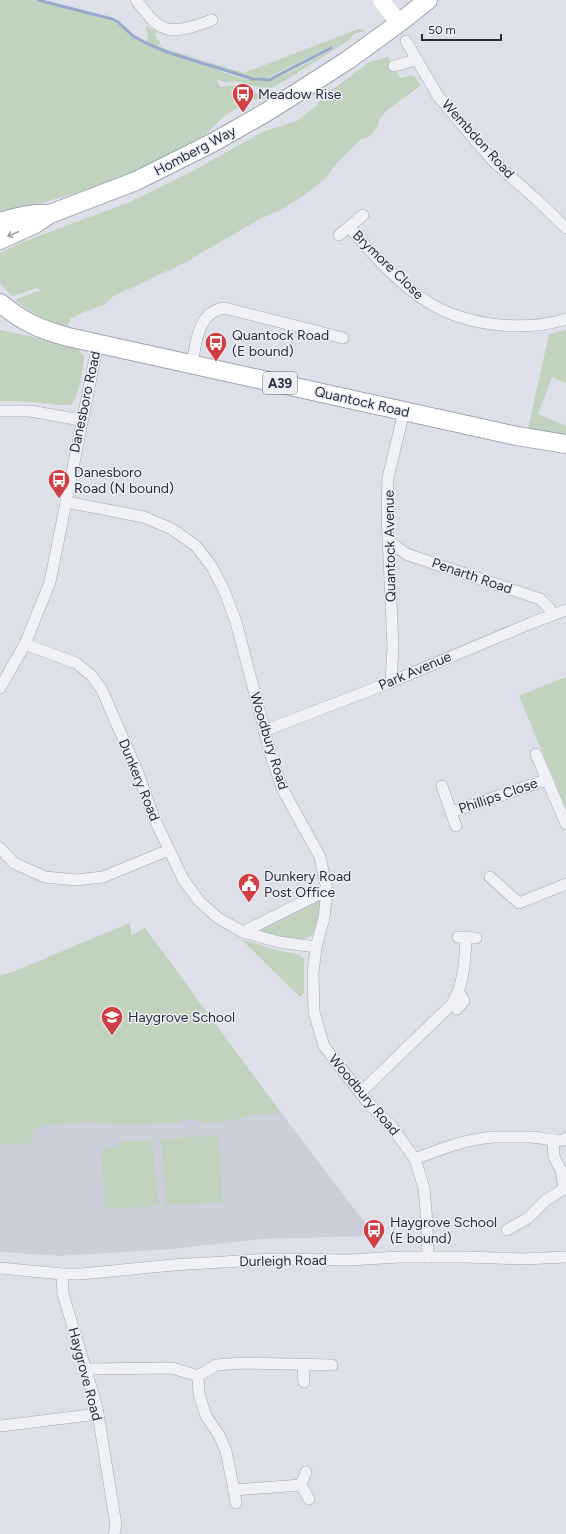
<svg xmlns="http://www.w3.org/2000/svg" width="566" height="1534" font-family="Figtree,sans-serif">
<style>
.built{fill:#cbcfda}
.green{fill:#c1d2be}
.lines{fill:none;stroke-linecap:round;stroke-linejoin:round}
.stream{stroke:#97aac9;stroke-width:3}
.minor-casing{stroke:#a3a7b2;stroke-width:12}
.primary-casing{stroke:#9da3b3;stroke-width:20}
.minor{stroke:#f0f1f6;stroke-width:11}
.secondary{stroke:#fff;stroke-width:16}
.primary{stroke:#fff;stroke-width:18}
.oneway{stroke:#9ea0a8}
.labels{text-anchor:middle;dominant-baseline:central;stroke-width:3;stroke-linejoin:round;paint-order:stroke}
.shield{fill:#edeff5;stroke:#626775;stroke-width:1}
.shield-label{font-size:13px;font-weight:bold;fill:#272d3e}
.poi-label{font-size:14px;fill:#272d3e;stroke:#edeff5;text-anchor:start}
.street-label{font-size:14px;fill:#272d3e;stroke:#edeff5}
</style>
<rect width="100%" height="100%" fill="#dde0e8"/>
<!-- built -->
<path class="built" d="M130,923L131,936L145,928L269,1097L375,1236L261,1239L171,1249L60,1256L0,1252V976L15,971Z"/>
<!-- green -->
<g class="green">
<path d="M0,0H33L56,5L113,21C124,27 130,37 142,42C158,50 176,55 193,61C215,68 244,83 266,81C276,81 322,55 332,49L330,47L265,79L253,78L210,65L207,62L167,51L146,42L148,35L146,28L147,26L157,32L155,35L157,40L160,41L159,47L244,73L358,29L365,30L364,31L354,34L349,40L291,77L271,88L258,87L235,81L225,82L216,79L220,87L236,85L254,91L257,94L274,95L271,98L252,100L239,107L224,116L206,134L134,173L92,189L0,214Z"/>
<path d="M388,57L400,78L409,76H414L421,85L386,111L379,120L378,126L369,137L361,139L336,164L325,179L303,196L282,209L260,219L184,263L112,297C106,306 98,306 89,310C82,312 77,317 70,319L68,326C55,324 42,319 30,311C24,308 20,303 15,300L40,290L37,288L12,296L0,283V253L23,242L130,202L191,172L262,132L297,121L316,106L324,95L339,85L369,62Z"/>
<path d="M0,330L67,344L77,348L84,356C82,373 81,391 71,405H58L37,402L0,401Z"/>
<path d="M566,330V383L552,377L538,414L566,426V433L528,429L549,334Z"/>
<path d="M566,677V808L519,696Z"/>
<path d="M319,900L321,902C320,912 320,926 312,935C304,944 271,936 261,931L263,928Z"/>
<path d="M130,923L131,936L145,928L281,1113L250,1115L249,1118C232,1119 217,1123 200,1123V1121H195L194,1119H183V1122L117,1126L116,1123L98,1124L96,1121L43,1126L42,1128L33,1130L32,1143L0,1145V976L15,971Z"/>
<path d="M241,939L276,950L300,955L304,959V992L300,997Z"/>
<path d="M219,1135L223,1202L166,1206L161,1139Z"/>
<path d="M152,1140L159,1206L105,1209L101,1154L106,1148L116,1147V1142Z"/>
</g>
<g class="lines">
<!-- stream -->
<path class="stream" d="M38,0L112,19L118,22L133,36L146,43L167,52L253,79L269,80L331,48"/>
<!-- minor casing -->
<g class="minor-casing">
<g id="minor">
<path d="M136,0C142,7 149,18 157,24C172,36 196,26 212,20"/>
<path d="M406,41L438,96L474,139L493,161L537,200L566,228"/>
<path d="M394,66L416,60"/>
<path d="M349,227L363,215"/>
<path d="M339,235L349,227C372,253 401,287 431,304C468,326 525,332 566,319"/>
<path d="M192,364C196,342 198,311 225,308L343,338"/>
<path d="M0,411H30L81,420"/>
<path d="M66,502L144,517L172,529L196,546L212,567L224,590L236,622L272,759L283,790L320,857L327,890L324,918L316,947L313,973L314,1012L324,1046L368,1103L392,1127L415,1159L424,1188L427,1222L428,1257"/>
<path d="M388,540L406,554L540,599L549,608L553,615"/>
<path d="M25,644L76,663L91,675L102,690L138,773L154,818L183,879L199,901L218,918L243,932L279,942L316,947"/>
<path d="M391,682L393,647L387,514L388,478L404,411"/>
<path d="M0,688L25,644L50,582L98,343"/>
<path d="M264,731L391,682L531,623L566,610"/>
<path d="M536,754L566,824"/>
<path d="M442,786L451,812L546,780"/>
<path d="M451,812L456,826"/>
<path d="M0,848L14,863L45,877L76,880L103,877L169,850"/>
<path d="M490,877L519,903L566,884"/>
<path d="M243,932L327,890"/>
<path d="M458,937L476,938"/>
<path d="M457,1009L464,1001L459,993"/>
<path d="M360,1093L452,1004C464,985 465,960 466,938"/>
<path d="M415,1159C440,1149 467,1139 494,1137C506,1137 519,1137 531,1137C543,1138 553,1141 564,1140L566,1138"/>
<path d="M507,1230L528,1218L546,1200L564,1189L561,1170L554,1157L553,1141"/>
<path d="M0,1268L62,1274H81L173,1265L271,1259L349,1260L399,1257H465L523,1259L566,1257"/>
<path d="M62,1274L63,1294L95,1400L98,1414L116,1525L114,1534"/>
<path d="M303,1365L304,1382"/>
<path d="M85,1369L172,1368L198,1376L199,1394L206,1416L219,1435L226,1451L234,1490L301,1485"/>
<path d="M198,1376L216,1365L242,1363L332,1365"/>
<path d="M0,1426L98,1414"/>
<path d="M306,1472L301,1485L309,1499"/>
<path d="M234,1490L236,1503"/>
</g>
</g>
<!-- primary casing -->
<g class="primary-casing">
<g id="primary">
<path d="M0,222C16,217 31,213 49,214"/>
<path d="M0,240L35,224L50,214L136,181L214,142L270,110L348,60L399,23L428,0"/>
<path d="M0,303C23,322 39,329 68,337L517,436L566,444"/>
</g>
</g>
<!-- minor -->
<use href="#minor" class="minor"/>
<!-- secondary -->
<path class="secondary" d="M381,0L399,23"/>
<!-- primary -->
<use href="#primary" class="primary"/>
</g>
<!-- one-way arrows -->
<defs><path id="oneway-shaft" d="M-6 0H5M1.5-3L5.5 0L1.5 3" fill="none" stroke-width="1.6" stroke-linecap="round" stroke-linejoin="round"/></defs>
<use class="oneway" href="#oneway-shaft" transform="translate(13 234) rotate(157)"/>
<!-- icons -->
<defs>
<g id="bus-pin" transform="scale(1.15)"><path d="M0 17L-7.5 6A9.5 9.5 0 1 1 7.5 6Z" fill="#d03f45" stroke="#edeff5"/><path d="M-5-6H5V4H4V6H2V4H-2V6H-4V4H-5ZM-3.5-4V0h7V-4ZM-3.5 1.2v1.5H-2V1.2ZM2 1.2v1.5H3.5V1.2Z" fill="#fff"/></g>
<g id="civic-pin" transform="scale(1.15)"><path d="M0 17L-7.5 6A9.5 9.5 0 1 1 7.5 6Z" fill="#d03f45" stroke="#edeff5"/><path d="M-.6-6.5H3V-4.5H.6V-3L4-1V1h2V6H-6V1h2V-1L-.6-3ZM-1.2 2.5V6h2.4V2.5Z" fill="#fff"/></g>
<g id="school-pin" transform="scale(1.15)"><path d="M0 17L-7.5 6A9.5 9.5 0 1 1 7.5 6Z" fill="#d03f45" stroke="#edeff5"/><path d="M0-5L7-2L0 1L-7-2ZM-4 1L0 2.5L4 1V4Q0 6-4 4Z" fill="#fff"/></g>
</defs>
<g fill-rule="evenodd">
<use href="#bus-pin" x="243" y="94"/>
<use href="#bus-pin" x="216" y="343"/>
<use href="#bus-pin" x="59" y="480"/>
<use href="#civic-pin" x="249" y="884"/>
<use href="#school-pin" x="112" y="1017"/>
<use href="#bus-pin" x="374" y="1230"/>
</g>
<g class="labels">
<!-- shield labels -->
<rect class="shield" x="263" y="372" width="34" height="22" rx="3"/>
<g class="shield-label">
<text x="280" y="383">A39</text>
</g>
<!-- poi labels -->
<g class="poi-label">
<text x="258" y="94">Meadow Rise</text>
<text x="232" y="335">Quantock Road<tspan x="232" dy="16">(E bound)</tspan></text>
<text x="74" y="472">Danesboro<tspan x="74" dy="16">Road (N bound)</tspan></text>
<text x="264" y="876">Dunkery Road<tspan x="264" dy="16">Post Office</tspan></text>
<text x="128" y="1017">Haygrove School</text>
<text x="390" y="1222">Haygrove School<tspan x="390" dy="16">(E bound)</tspan></text>
</g>
<!-- street labels -->
<g class="street-label">
<text transform="translate(478 139) rotate(48)">Wembdon Road</text>
<text transform="translate(195 151) rotate(-28)">Homberg Way</text>
<text transform="translate(388 265) rotate(44)">Brymore Close</text>
<text transform="translate(85 402) rotate(-78)">Danesboro Road</text>
<text transform="translate(362 402) rotate(13)">Quantock Road</text>
<text transform="translate(390 546) rotate(-91)">Quantock Avenue</text>
<text transform="translate(472 576) rotate(19)">Penarth Road</text>
<text transform="translate(415 671) rotate(-23)">Park Avenue</text>
<text transform="translate(269 741) rotate(73)">Woodbury Road</text>
<text transform="translate(139 780) rotate(68)">Dunkery Road</text>
<text transform="translate(498 796) rotate(-19)">Phillips Close</text>
<text transform="translate(364 1095) rotate(50)">Woodbury Road</text>
<text transform="translate(283 1261) rotate(-1)">Durleigh Road</text>
<text transform="translate(85 1374) rotate(75)">Haygrove Road</text>
</g>
</g>
<!-- scale -->
<path d="M422 34v6h79v-6" fill="none" stroke="#272d3e" stroke-width="2"/>
<text x="428" y="34" font-size="12" fill="#272d3e" stroke="#edeff5" stroke-width="3" paint-order="stroke">50 m</text>
</svg>
